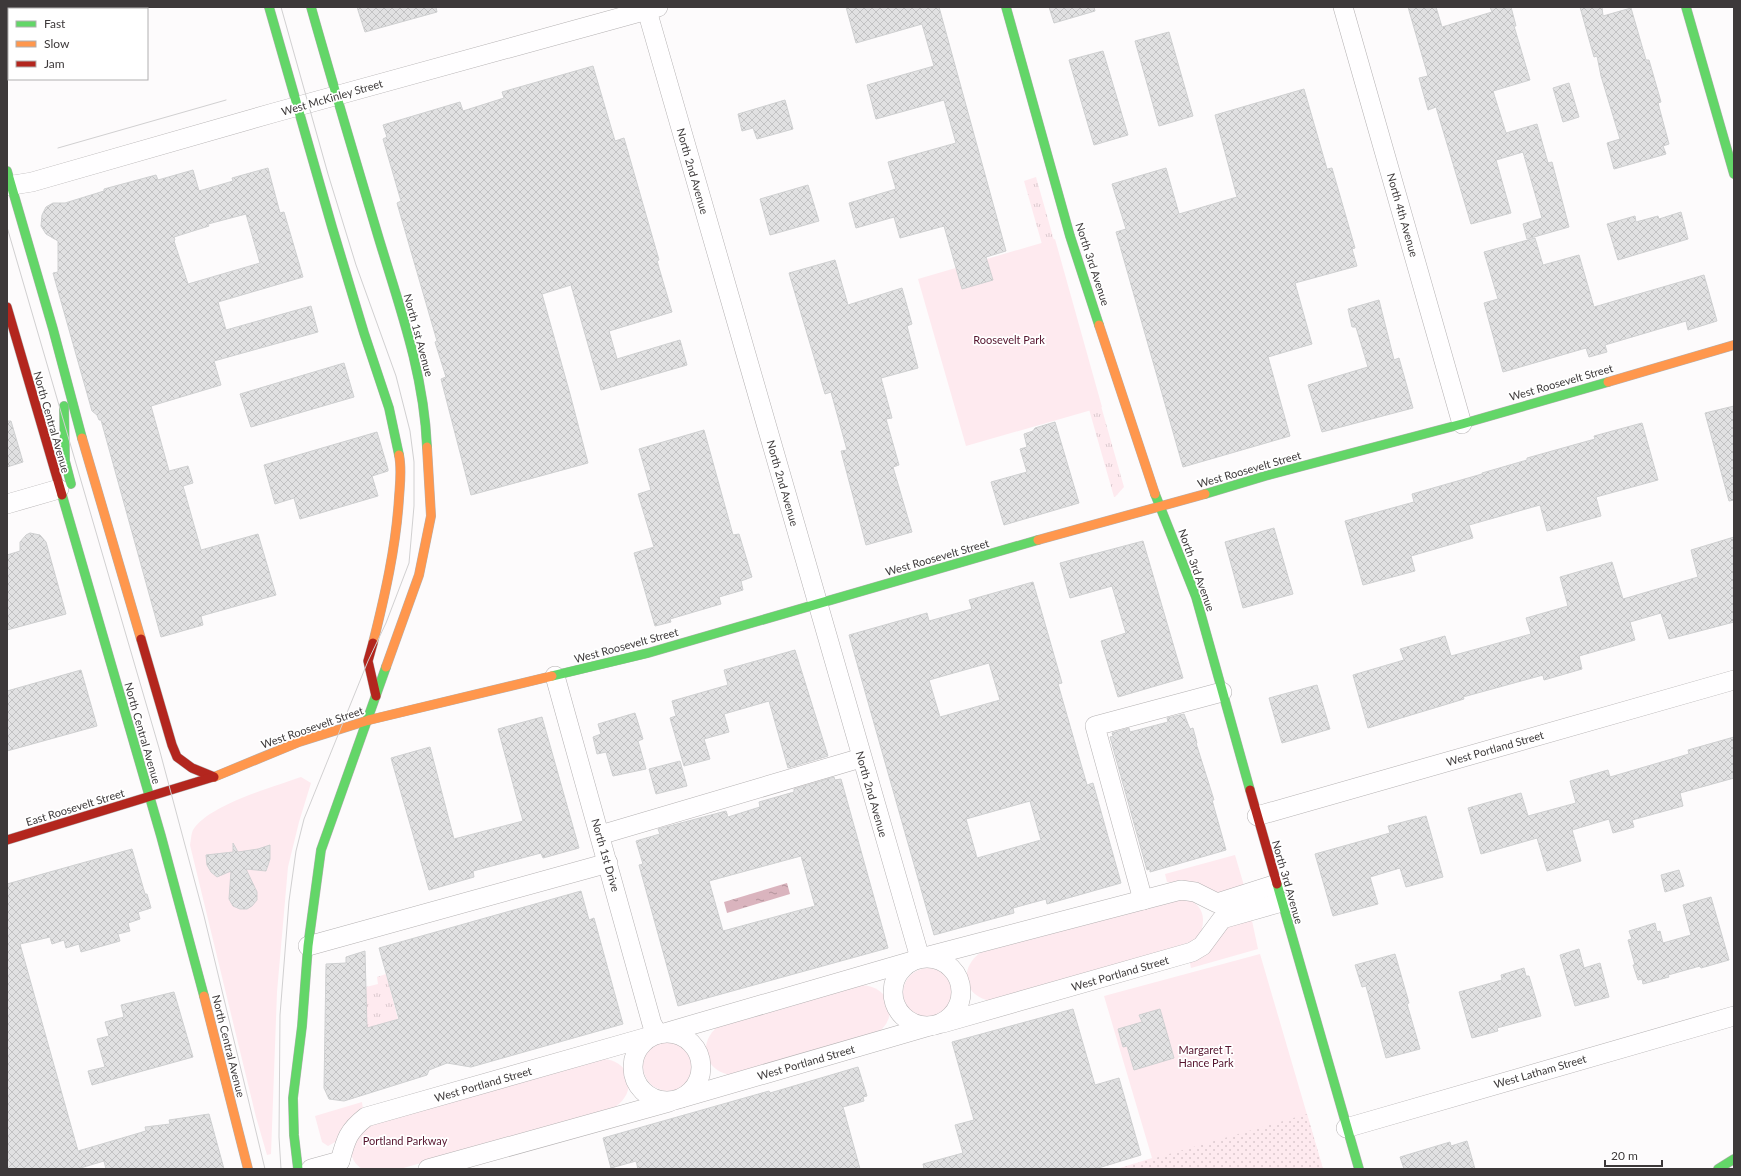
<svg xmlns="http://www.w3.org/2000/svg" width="1741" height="1176" font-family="Lato,sans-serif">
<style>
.grass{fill:url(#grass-tufts)}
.park{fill:#feeaef}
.garden{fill:url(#garden-dots)}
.water{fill:url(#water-ripples)}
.building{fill:url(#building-cross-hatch);stroke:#cfd0d1;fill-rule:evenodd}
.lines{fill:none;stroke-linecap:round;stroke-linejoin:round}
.street-casing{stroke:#b4b1b2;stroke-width:20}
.fast-casing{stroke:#b4b1b2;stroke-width:10}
.slow-casing{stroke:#b4b1b2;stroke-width:10}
.jam-casing{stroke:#b4b1b2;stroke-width:10}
.street{stroke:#fffeff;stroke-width:19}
.fast{stroke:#63d668;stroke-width:9}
.slow{stroke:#ff974d;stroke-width:9}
.jam{stroke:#b3261e;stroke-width:9}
.tram{stroke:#d1d0d1;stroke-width:1}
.labels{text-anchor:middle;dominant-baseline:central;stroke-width:3.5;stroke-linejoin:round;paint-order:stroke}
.street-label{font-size:11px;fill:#3d393a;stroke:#fff}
.park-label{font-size:11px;fill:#55142d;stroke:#fff}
</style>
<defs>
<pattern id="grass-tufts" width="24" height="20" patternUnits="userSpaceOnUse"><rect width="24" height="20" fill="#feeaef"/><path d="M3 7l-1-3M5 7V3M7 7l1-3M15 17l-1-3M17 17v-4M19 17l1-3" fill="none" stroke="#dbc9ce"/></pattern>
<pattern id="garden-dots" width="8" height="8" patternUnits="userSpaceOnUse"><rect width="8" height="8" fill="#feeaef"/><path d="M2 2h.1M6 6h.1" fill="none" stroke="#dbc9ce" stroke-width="1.8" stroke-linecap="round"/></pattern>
<pattern id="water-ripples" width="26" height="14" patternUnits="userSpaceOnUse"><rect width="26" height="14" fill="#dab4be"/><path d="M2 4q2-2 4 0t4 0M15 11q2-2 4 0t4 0" fill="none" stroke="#b2939b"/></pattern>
<pattern id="building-cross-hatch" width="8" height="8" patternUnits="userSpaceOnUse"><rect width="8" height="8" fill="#e1e1e2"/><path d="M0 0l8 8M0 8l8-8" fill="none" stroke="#c2c2c3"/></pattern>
</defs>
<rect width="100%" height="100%" fill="#fdfbfc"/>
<!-- grass -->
<g class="grass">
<path d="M1036,177L1124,487L1115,497H1114L1024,181Z"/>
<path d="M386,974L398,1019L391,1021L392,1027L367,1034L366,987L378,984L377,977Z"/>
</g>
<!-- park -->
<g class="park">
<path d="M1055,239L1102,407L966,446L918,279Z"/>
<path d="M301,777L311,783L299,822L288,867L277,992L271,1154L267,1155L256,1117L190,845C191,841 191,834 193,830C208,805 273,787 301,777Z"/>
<path d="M1235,855L1245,889L1215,896L1183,884L1167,882L1165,874Z"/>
<path d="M1177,896C1204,901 1208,918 1198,940L994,1001C965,999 957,970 980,953Z"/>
<path d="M1251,916L1258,949L1191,968L1190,963L1229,924Z"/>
<path d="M1260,954L1323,1169H1117L1152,1158L1104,996Z"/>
<circle cx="928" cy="993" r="25"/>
<path d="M861,985C890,986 901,1017 876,1034L731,1075C705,1071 697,1045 717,1027Z"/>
<circle cx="668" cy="1066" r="25"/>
<path d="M603,1059C634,1061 638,1096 611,1109L400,1169H362C342,1155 356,1140 364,1125Z"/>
<path d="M362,1102L363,1109L352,1116L337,1141L328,1146L322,1142L315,1116Z"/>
</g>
<!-- garden -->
<path class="garden" d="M1307,1114L1323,1169H1117Z"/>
<!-- water -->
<path class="water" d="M787,883L790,894L727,913L724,902Z"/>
<!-- building -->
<g class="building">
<path d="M357,7H436L437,12L365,32Z"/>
<path d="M846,7H939L1006,251L986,257L993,280L962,289L944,226L900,238L894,217L856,228L849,203L896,189L888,162L956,143L944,100L876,119L867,85L934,66L922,24L856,43Z"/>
<path d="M1049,7H1094L1095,11L1054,23Z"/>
<path d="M1408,7H1436L1442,27L1492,12L1490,7H1511L1516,26H1514L1530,80L1493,91L1506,133L1537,124L1548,163L1552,162L1569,227L1527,239L1523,224L1542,218L1523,152L1496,160L1511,213L1471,224L1436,107L1428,110L1419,78L1428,76Z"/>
<path d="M1580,7H1602L1603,16L1631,8L1646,60H1649L1661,102L1658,103L1669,144L1663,146L1666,154L1614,169L1607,143L1620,139L1601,76L1597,56L1594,57Z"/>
<path d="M1169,32L1193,116L1159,126L1135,41Z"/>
<path d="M1103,51L1128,135L1094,145L1069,60Z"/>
<path d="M593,66L615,141L624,138L659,260L657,261L672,312L609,331L617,359L680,340L687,365L601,390L571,285L542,294L570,394L588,463L471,495L441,379L446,377L435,342L437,341L397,203L401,201L383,139L387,137L383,125L460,102L463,111L504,98L502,92Z"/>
<path d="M1569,83L1579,117L1563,122L1553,88Z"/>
<path d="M1304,89L1327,169L1332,168L1355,248L1352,249L1357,266L1295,283L1312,344L1268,357L1290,436L1183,467L1116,232L1126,229L1112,184L1166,168L1179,214L1237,197L1215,115Z"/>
<path d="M785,100L793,129L757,139L753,128L742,131L738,114Z"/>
<path d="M268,168L280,213L284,212L303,277L218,302L226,330L311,306L318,332L214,361L221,385L151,406L169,471L188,466L193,483L183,486L201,550L258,534L276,595L201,616L203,625L161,637L101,420H99L97,415L92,411L53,273L58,272V241L46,234L41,226L42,215L46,207L53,203H65L104,191V189L156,175L158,180L193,170L199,191L233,181L232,178ZM246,214L260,263L188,284L174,241L175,240L174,237L209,226L208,224Z"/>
<path d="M808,185L819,221L770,235L760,199Z"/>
<path d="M1681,212L1688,239L1618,260L1607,224L1635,216L1636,222L1658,216L1659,219Z"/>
<path d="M1535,238L1543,265L1579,255L1594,307L1704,275L1717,321L1688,330L1686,321L1605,345L1607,352L1589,357L1586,348L1503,372L1484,303L1498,299L1484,252Z"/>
<path d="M835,260L848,305L902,288L912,324L907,326L918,368L881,378L892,418L886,419L899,465L893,467L912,532L866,545L841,451L847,450L831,392L825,394L789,273Z"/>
<path d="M1379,300L1394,360L1399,358L1413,408L1322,432L1308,385L1368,367L1356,327H1352L1348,309Z"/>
<path d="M344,363L354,397L251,427L240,394Z"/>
<path d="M1734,406V500L1729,501L1705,413Z"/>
<path d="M7,421H11L23,462L7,467Z"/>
<path d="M1055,422L1079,503L1004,525L991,482L1027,472L1020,449L1027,447L1024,434L1033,431L1035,428Z"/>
<path d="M1642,423L1658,480L1596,497L1601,516L1547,531L1540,505L1469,525L1473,538L1411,556L1415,571L1363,585L1345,521L1414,502L1412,494L1482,474V473L1527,460V458L1595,439L1594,436Z"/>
<path d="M704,430L733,535L739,534L752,577L741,581L743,590L719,597L721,604L670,619L671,622L655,626L634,553L654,547L638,494L651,490L639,449Z"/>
<path d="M377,432L388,469V471L372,476L378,496L300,519L294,498L275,504L264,465Z"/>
<path d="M1274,528L1293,594L1243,608L1225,542Z"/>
<path d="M30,533L40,535L46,542L66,614L7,630V555L20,551V542L26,535Z"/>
<path d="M1734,537V622L1669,639L1661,613L1630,622L1635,640L1579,656L1582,669L1544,680L1543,675L1463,697L1464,699L1368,728L1353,675L1404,660L1400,649L1445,636L1451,656L1531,634L1526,618L1568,606L1560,577L1612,562L1623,599L1698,577L1691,550Z"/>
<path d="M1143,541L1183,678L1118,697L1101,641L1126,633L1112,586L1070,598L1060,563Z"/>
<path d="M1033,582L1062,683L1058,684L1087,785L1093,783L1121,883L1047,904L1046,899L1013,908L1014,913L934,935L849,635L927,613L929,621L972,609L969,600ZM989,663L1000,700L940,717L929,680ZM1030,801L1041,840L977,858L966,819Z"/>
<path d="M795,650L828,756L788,768L769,701L724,714L729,732L704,739L710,759L684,766L670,718L676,716L672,701L728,685L724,670Z"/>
<path d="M81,670L97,726L7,751V691Z"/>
<path d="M1317,685L1330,729L1282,743L1269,698Z"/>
<path d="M635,713L643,739L638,741L646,769L613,776L606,752L597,754L593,737L601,734L598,724Z"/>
<path d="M1184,714L1190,729L1193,728L1197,743H1196L1214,800H1212L1226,850L1150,872V869L1147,870L1110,737L1113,736L1112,733L1129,728L1130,732L1168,722L1167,718Z"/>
<path d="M542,717L579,848L543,858L541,853L473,871L474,877L429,890L391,758L430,747L454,839L523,821L498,729Z"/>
<path d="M1734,737V778L1680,793L1683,806L1632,820L1634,827L1613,833L1609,819L1572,830L1581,861L1547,871L1537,838L1481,854L1468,808L1521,793L1528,816L1576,803L1570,781L1608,770L1610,777L1689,754L1688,750Z"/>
<path d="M680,761L687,786L656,794L649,769Z"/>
<path d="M834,777L835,780L841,779L888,948L678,1006L639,865L643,864L636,841L660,834L658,829L726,811L728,817L760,807L759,802L794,792V789ZM801,856L815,906L723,931L709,881Z"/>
<path d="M1426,816L1443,877L1406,887L1400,868L1370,877L1378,904L1333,916L1315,854L1390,833L1388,826Z"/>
<path d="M233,843L238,852L258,849L270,845V859L266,871L246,869L257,892V900L252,906L247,909H240L233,906L229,899L231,871L217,877L211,872L207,865L206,855L233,852Z"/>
<path d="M132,849L145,894H147L151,908L138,912L140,919L128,923L130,931L118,934L120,941L81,952L79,944L66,948L64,940L52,944L50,937L20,944L78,1151L146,1131L145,1127L170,1124L169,1120L209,1114L224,1169H106L104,1161L77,1169H7V884Z"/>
<path d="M1679,870L1684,886L1665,892L1661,875Z"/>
<path d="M581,891L589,920L594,918L623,1024L471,1067L447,1063L429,1070L427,1075L344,1101L329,1099L324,1088L326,964L346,963V957L365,951L367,1028L399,1019L379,948Z"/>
<path d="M1711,897L1729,960L1701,968L1700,966L1668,975L1669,977L1643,984L1642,979L1638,980L1633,965H1635L1628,940L1632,939L1629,931L1655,923L1657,932L1660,931L1663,943L1691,935L1683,905Z"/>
<path d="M1579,949L1584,968L1600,963L1609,997L1575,1006L1560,955Z"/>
<path d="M1395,954L1409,1003L1407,1004L1420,1049L1386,1058L1366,986L1362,987L1355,965Z"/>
<path d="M1524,968L1526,976H1529L1541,1016L1497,1028L1498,1031L1472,1038L1459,992L1502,980L1501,975Z"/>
<path d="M174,992L193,1057L92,1085L88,1071L105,1067L97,1039L109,1036L105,1022L124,1017L121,1005Z"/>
<path d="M1073,1009L1095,1085L1119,1078L1141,1155L1095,1169H924L923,1164L963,1153L955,1125L974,1120L952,1042Z"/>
<path d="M1160,1009L1174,1058L1134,1070L1127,1046L1123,1047L1118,1029L1142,1022L1139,1015Z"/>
<path d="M858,1067L867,1096L863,1097L864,1101L843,1107L860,1169H638L636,1161L611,1168L603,1138L769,1091L770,1093Z"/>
<path d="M1467,1141L1475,1169H1404L1400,1157L1450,1142L1451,1146Z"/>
</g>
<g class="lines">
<!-- street casing -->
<g class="street-casing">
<g id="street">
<path d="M646,7L920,958"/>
<path d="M1343,7L1462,424"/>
<path d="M7,186L32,182L273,113L658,7"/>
<path d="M7,504L59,489"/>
<path d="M555,676L652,1024L658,1034"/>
<path d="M1257,816L1734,680"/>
<path d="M600,835L861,758"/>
<path d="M1143,900L1095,726L1222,692"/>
<path d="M308,946L608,863"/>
<path d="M925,957L1181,890L1195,892L1217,903L1277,884"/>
<circle cx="927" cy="992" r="34"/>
<path d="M943,1023L1192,952L1202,946L1222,919L1282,902"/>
<circle cx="667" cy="1067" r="34"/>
<path d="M664,1033L912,961"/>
<path d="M682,1098L930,1026"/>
<path d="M1346,1128L1734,1016"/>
<path d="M340,1161C346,1139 348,1131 366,1117L651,1036"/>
<path d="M311,1169L340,1161"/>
<path d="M428,1169L669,1102"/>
</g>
</g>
<!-- fast casing -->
<g class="fast-casing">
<g id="fast">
<path d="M269,7L332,227L364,333L389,408L399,455"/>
<path d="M311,7C333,85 356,162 379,239C400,308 424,374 427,447"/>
<path d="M1006,7L1070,236L1099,325"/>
<path d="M1686,7L1734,174"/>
<path d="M7,171L53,329L82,438"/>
<path d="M64,406L65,461L71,484"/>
<path d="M1155,494L1196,597L1250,790"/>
<path d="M1205,494L1265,476L1462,424L1608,382"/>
<path d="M62,495L161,836L204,996"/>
<path d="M552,676L648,653L1038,540"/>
<path d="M1277,884L1359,1169"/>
<path d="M298,1169L294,1135L293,1098L302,1026L308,946L321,850L386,667"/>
<path d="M1718,1169L1734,1159"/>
</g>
</g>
<!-- slow casing -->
<g class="slow-casing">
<g id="slow">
<path d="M1099,325L1155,494"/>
<path d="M1608,382L1734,345"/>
<path d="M82,438L141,639"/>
<path d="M1038,540L1205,494"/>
<path d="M373,643C385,595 396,547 399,498C400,483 402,469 399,455"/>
<path d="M386,667L419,575L431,516L427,447"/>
<path d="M369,720L552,676"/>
<path d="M214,777L299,742L369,720"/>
<path d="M204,996L248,1169"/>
</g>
</g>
<!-- jam casing -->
<g class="jam-casing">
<g id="jam">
<path d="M7,307L62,495"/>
<path d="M141,639L172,745L177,757L192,768L214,777"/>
<path d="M373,643L368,661L376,696"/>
<path d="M1250,790L1277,884"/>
<path d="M7,840L213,777"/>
</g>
</g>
<!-- street -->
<use href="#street" class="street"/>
<!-- fast -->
<use href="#fast" class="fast"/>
<!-- slow -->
<use href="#slow" class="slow"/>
<!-- jam -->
<use href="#jam" class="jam"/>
<!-- tram -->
<g class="tram">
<path d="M58,148L226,100"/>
<path d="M7,227L159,748L204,916L265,1169"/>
<path d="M281,1169L279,1137L280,1015L289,901L296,851L304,819L368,661L386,623L409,563L414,506V462L410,431L396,376L356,265L328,174L281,7"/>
</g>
</g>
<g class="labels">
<!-- street labels -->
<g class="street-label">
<text transform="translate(332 97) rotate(-16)">West McKinley Street</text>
<text transform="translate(693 171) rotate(74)">North 2nd Avenue</text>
<text transform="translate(1403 215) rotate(74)">North 4th Avenue</text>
<text transform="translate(1093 264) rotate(72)">North 3rd Avenue</text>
<text transform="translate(419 335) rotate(75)">North 1st Avenue</text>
<text transform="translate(1561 382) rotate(-16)">West Roosevelt Street</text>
<text transform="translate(52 422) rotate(74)">North Central Avenue</text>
<text transform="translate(1249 469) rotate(-16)">West Roosevelt Street</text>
<text transform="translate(783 483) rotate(74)">North 2nd Avenue</text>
<text transform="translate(937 557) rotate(-16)">West Roosevelt Street</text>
<text transform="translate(1197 570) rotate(70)">North 3rd Avenue</text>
<text transform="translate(626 645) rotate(-15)">West Roosevelt Street</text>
<text transform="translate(312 727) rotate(-19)">West Roosevelt Street</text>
<text transform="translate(143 733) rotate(74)">North Central Avenue</text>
<text transform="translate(1495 748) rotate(-16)">West Portland Street</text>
<text transform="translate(872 794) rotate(74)">North 2nd Avenue</text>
<text transform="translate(75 807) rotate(-17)">East Roosevelt Street</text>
<text transform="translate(606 855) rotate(74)">North 1st Drive</text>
<text transform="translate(1288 882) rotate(74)">North 3rd Avenue</text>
<text transform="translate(1120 973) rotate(-16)">West Portland Street</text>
<text transform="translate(229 1046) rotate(76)">North Central Avenue</text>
<text transform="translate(806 1062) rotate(-16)">West Portland Street</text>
<text transform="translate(1540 1071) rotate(-16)">West Latham Street</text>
<text transform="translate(483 1084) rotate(-16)">West Portland Street</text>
</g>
<!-- park labels -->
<g class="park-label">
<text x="1009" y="339">Roosevelt Park</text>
<text x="1206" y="1049">Margaret T.<tspan x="1206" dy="13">Hance Park</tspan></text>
<text x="405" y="1140">Portland Parkway</text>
</g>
</g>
<!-- border -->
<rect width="1741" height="1176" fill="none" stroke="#3d393a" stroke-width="16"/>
<!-- legend -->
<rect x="8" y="8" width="140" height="72" fill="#ffffff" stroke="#b1b0b0"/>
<rect x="16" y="21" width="20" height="6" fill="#63d668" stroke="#b1b0b0"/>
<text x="44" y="28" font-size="12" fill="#3d393a">Fast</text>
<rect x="16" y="41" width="20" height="6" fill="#ff974d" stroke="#b1b0b0"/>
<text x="44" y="48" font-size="12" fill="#3d393a">Slow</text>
<rect x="16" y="61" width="20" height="6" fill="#b3261e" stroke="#b1b0b0"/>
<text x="44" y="68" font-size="12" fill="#3d393a">Jam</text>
<!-- scale -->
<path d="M1605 1160v6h57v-6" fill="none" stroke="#3d393a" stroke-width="2"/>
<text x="1611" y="1160" font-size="12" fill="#3d393a" stroke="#ffffff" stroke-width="3" paint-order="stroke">20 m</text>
</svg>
